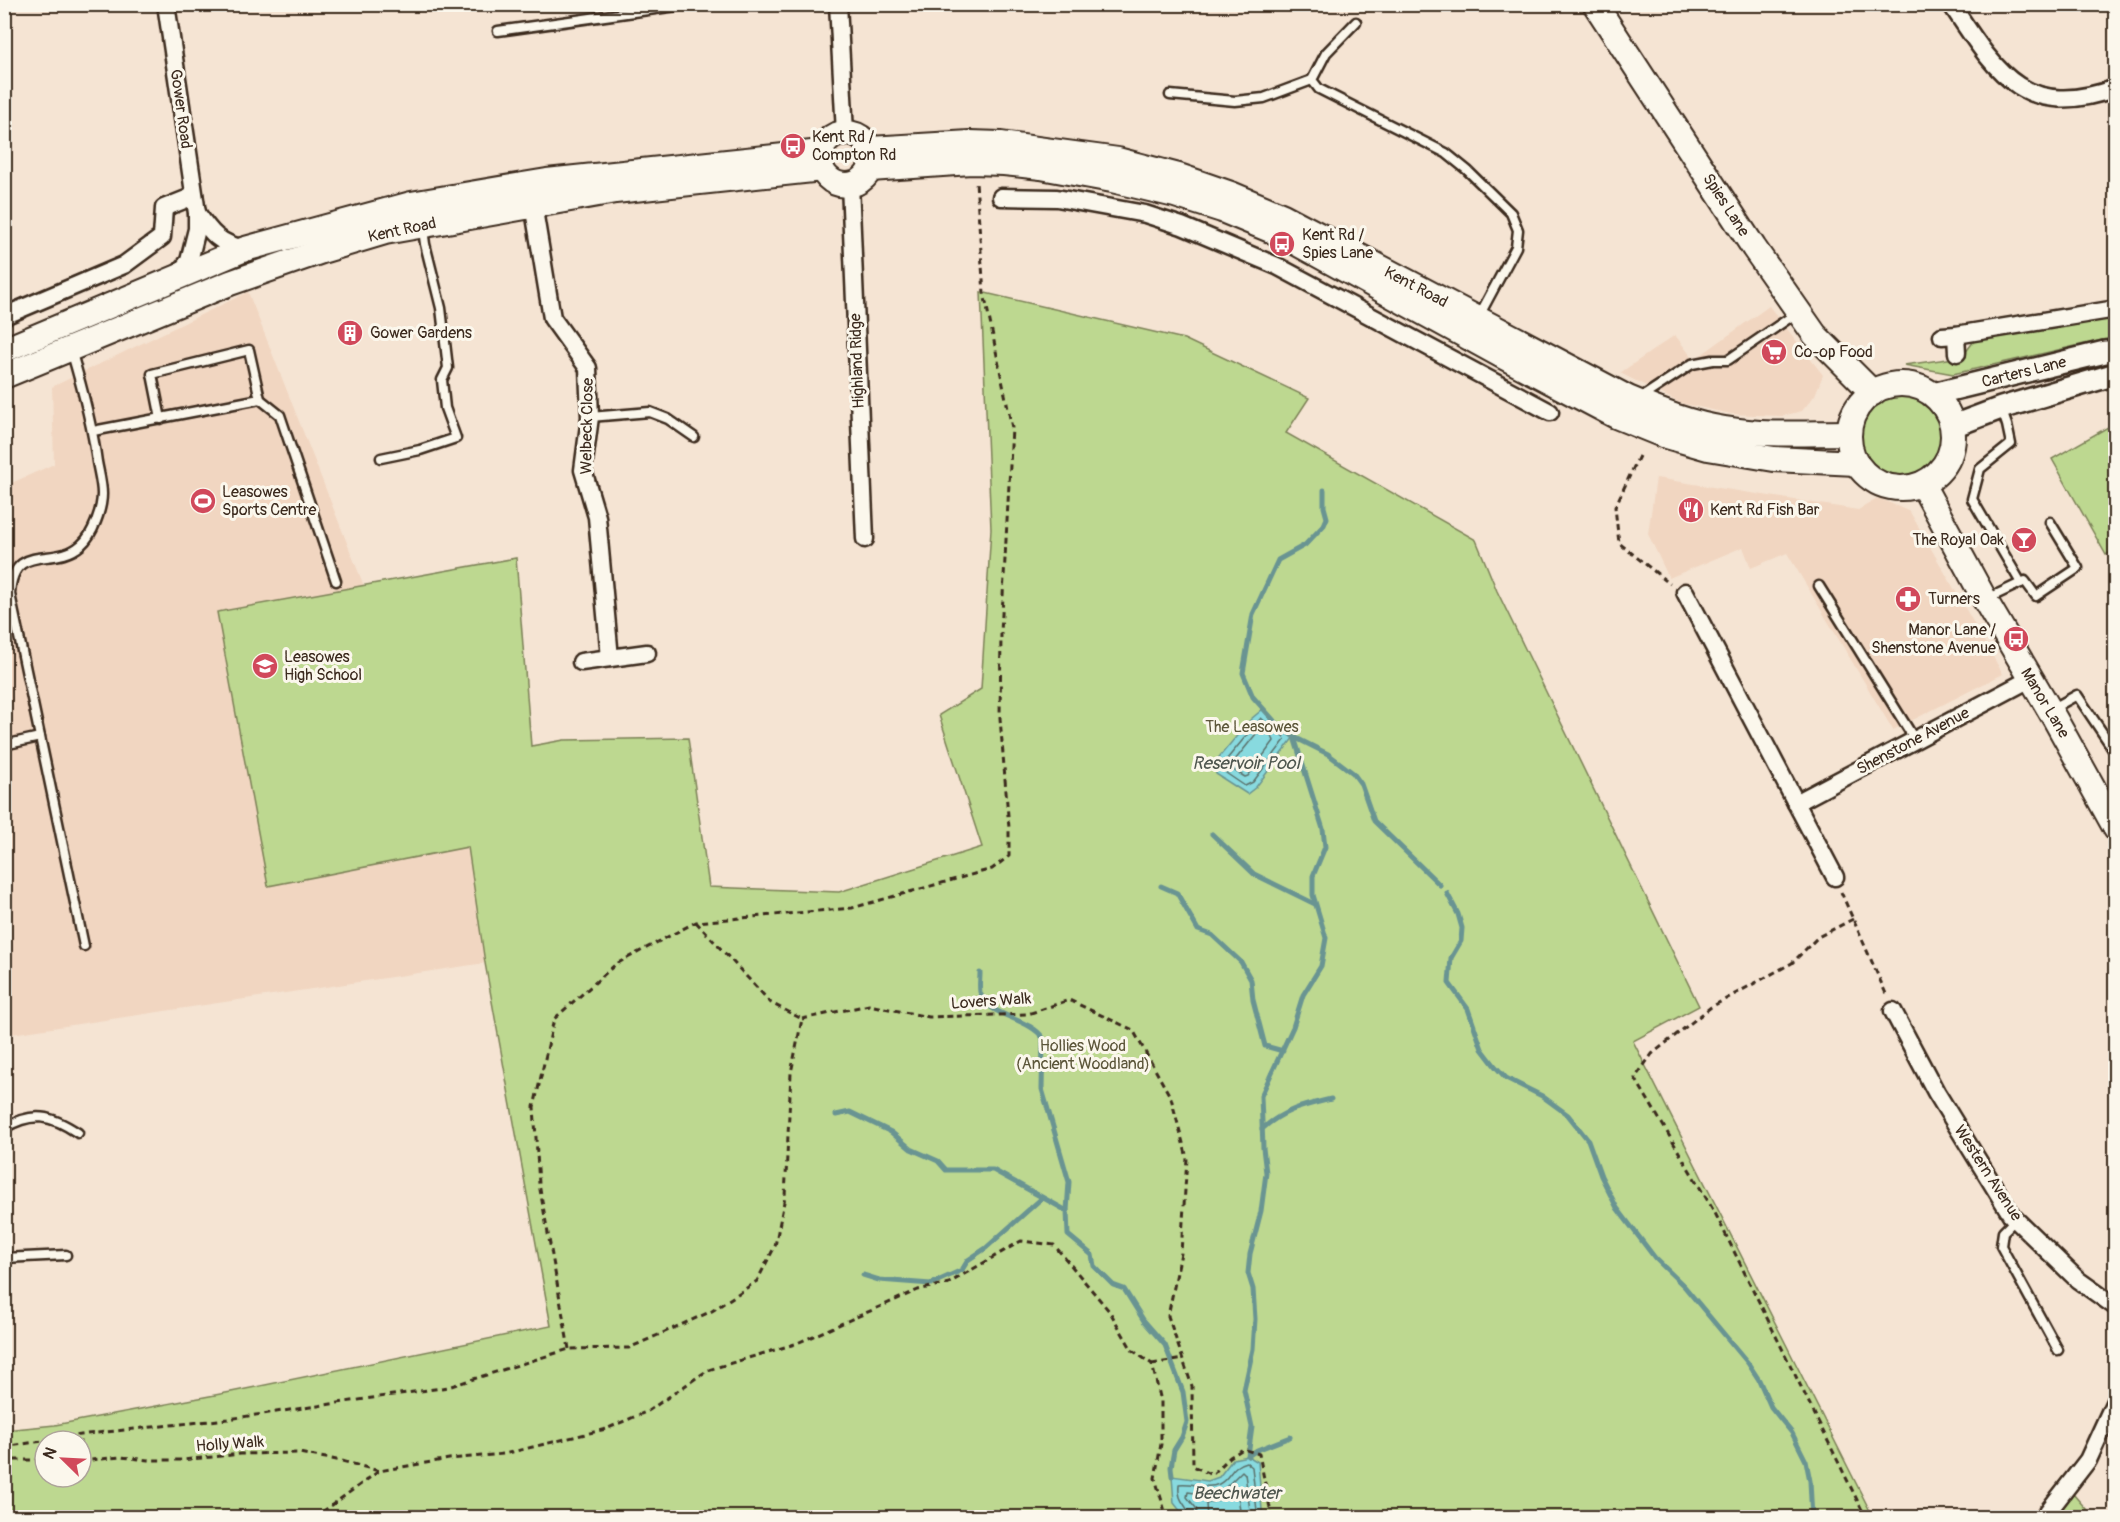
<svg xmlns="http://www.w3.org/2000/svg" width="2120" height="1522" font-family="Pangolin,sans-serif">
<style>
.built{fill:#f1d6c1}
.green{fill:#bdd890;stroke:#7c8157;stroke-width:1.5;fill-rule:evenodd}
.water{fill:#88dadf;stroke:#699492;stroke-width:1.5}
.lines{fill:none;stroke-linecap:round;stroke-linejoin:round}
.shore{stroke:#5a706b;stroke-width:1.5}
.stream{stroke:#699492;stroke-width:5}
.service-casing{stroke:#3b2a1e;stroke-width:13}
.minor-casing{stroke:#3b2a1e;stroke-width:21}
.tertiary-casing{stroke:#3b2a1e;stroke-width:26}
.secondary-casing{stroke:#3b2a1e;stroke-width:28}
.path{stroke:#3b2a1e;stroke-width:3;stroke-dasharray:6 4.5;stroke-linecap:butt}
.service{stroke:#fbf7ec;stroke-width:8}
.minor{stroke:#fbf7ec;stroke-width:16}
.tertiary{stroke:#fbf7ec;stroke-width:21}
.secondary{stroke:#fbf7ec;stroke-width:24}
.labels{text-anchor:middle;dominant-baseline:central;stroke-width:6;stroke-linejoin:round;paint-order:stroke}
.street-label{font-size:16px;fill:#3b2a1e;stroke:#fbf7ec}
.poi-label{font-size:16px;fill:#3b2a1e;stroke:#fbf7ec;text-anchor:start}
.park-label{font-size:16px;fill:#5c563a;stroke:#fbf7ec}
.water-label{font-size:18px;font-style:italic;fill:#4e564e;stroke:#fbf7ec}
</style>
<rect width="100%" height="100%" fill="#f5e4d3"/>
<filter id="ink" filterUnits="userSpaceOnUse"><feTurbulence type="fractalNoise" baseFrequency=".0167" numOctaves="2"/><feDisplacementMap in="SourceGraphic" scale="12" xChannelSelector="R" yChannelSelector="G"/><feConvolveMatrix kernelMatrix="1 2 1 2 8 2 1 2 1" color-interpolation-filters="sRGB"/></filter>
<g filter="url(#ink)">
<!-- built -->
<g class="built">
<path d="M248,292L364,586L516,558L456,760L485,963L5,1035V486L54,464L52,387Z"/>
<path d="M1769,306L1823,375L1815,395L1802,411L1782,416L1731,414L1680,403L1620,373L1675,335L1694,360Z"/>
<path d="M1656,478L1858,510L1879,498L1910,512L2003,674L1893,730L1787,553L1751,568L1743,547L1669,578L1648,534Z"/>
</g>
<!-- green -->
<g class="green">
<path d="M981,292L1184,339L1309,398L1286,433L1476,540L1497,591L1699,1006L1633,1041L1873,1517L5,1518V1430L55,1425L231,1392L551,1326L485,963L468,847L268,886L217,612L516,558L531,746L564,740L688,738L709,887L839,892L982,847L939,715L981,689L991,529ZM45,1441H81V1477H45Z"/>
<path d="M2115,316V337L1953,374L1904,365L1962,357L1974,341Z"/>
<circle cx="1901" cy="435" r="41"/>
<path d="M2115,423V550L2106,555L2052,459Z"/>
<path d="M2073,1494L2093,1517H2054Z"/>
</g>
<!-- water -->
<g class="water">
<path d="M1263,709L1276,723L1294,737L1256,787L1247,794L1216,774L1215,762L1251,719Z"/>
<path d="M1248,1456L1258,1462L1262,1510L1266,1517H1185L1174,1503L1172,1476L1208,1481L1219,1477L1233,1459Z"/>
</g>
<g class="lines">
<!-- shore -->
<g class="shore">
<path d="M1261,718L1284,737L1285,740L1253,782L1245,786L1223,771L1222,765Z"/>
<path d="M1260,729C1265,729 1273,737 1274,741L1248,776L1245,777L1232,769L1231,765Z"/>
<path d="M1190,1518C1188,1503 1177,1504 1179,1484C1193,1482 1206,1490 1219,1484C1231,1478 1230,1466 1246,1462L1252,1467L1257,1511L1259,1518"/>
<path d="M1198,1518L1196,1508L1187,1497L1188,1492L1209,1495L1223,1490L1242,1471L1245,1474L1251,1518"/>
<path d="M1207,1518L1206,1504L1235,1494L1238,1496L1241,1518"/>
</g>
<!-- stream -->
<g class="stream">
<path d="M1294,737L1328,754L1353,773L1361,784L1374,821L1440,885"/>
<path d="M1212,834L1254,874L1315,904"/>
<path d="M1161,886L1177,893L1198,930L1212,935L1241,962L1251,980L1253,1000L1265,1046L1283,1051"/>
<path d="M1447,893L1458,914L1462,928L1461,941L1451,958L1449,983L1468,1009L1482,1049L1495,1066L1506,1078L1542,1096L1568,1115L1588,1140L1601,1176L1617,1208L1655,1258L1684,1286L1748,1363L1759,1380L1771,1407L1792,1433L1806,1461L1810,1481L1812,1518"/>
<path d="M980,973C980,979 979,986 980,992C986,1017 1029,1017 1043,1038L1042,1089L1069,1182L1067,1211"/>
<path d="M836,1115L850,1112L891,1132L911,1149L938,1161L946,1170H993L1067,1211L1068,1235L1092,1255L1094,1266L1113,1285L1124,1289L1144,1321L1165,1345L1183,1392L1187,1422L1182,1437L1174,1450L1171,1467L1172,1476"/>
<path d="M1262,1129C1285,1109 1303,1106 1331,1099"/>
<path d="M863,1275L879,1280L931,1284L962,1270L968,1260L986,1248L1042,1198"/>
<path d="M1248,1456L1252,1427L1244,1390L1253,1349L1255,1319L1253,1289L1248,1273L1250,1254L1261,1211L1266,1173L1263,1148L1261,1096L1293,1027L1303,995L1321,966L1326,938L1313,895V876L1325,847L1323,829L1294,737L1276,723L1253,697L1243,673L1253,614L1278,560L1305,545L1324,525L1327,518L1324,507V490"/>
<path d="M1248,1456L1257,1450L1290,1437"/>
</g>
<!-- service casing -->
<g class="service-casing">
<g id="service">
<path d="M1356,22L1326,53L1312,80L1319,89L1446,153L1467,170L1511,213L1518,230L1516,247L1479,316"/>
<path d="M498,31L691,4"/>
<path d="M1170,95L1235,101L1264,98L1312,80"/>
<path d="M71,350C82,387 92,423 97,462C99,473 102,484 102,494C102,509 93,535 81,545C54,569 13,540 10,594L84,946"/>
<path d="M260,399L280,415L336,581"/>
<path d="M1639,399L1692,364L1713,360H1728L1798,312"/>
<path d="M2001,408L2007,425L2011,444L1980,469L1972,499L2021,583"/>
<path d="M590,417L650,412L668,419L694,437"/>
<path d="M93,431L260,399L249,350L152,374L161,419"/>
<path d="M381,458L420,450L456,438L445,408L442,380L448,368L441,308L425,244L423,229"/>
<path d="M1819,586L1915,740"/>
<path d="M1987,599L2025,581L2036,596L2078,568L2050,522"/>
<path d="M2050,710L2077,695L2116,753"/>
<path d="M4,745L40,737"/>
<path d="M4,1128C33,1111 51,1115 78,1133"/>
<path d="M2016,1219L2003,1232L2001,1246L2058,1350"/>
<path d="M4,1258L66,1255"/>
</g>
</g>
<!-- minor casing -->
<g class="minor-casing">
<g id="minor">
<path d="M166,4L197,213V229L189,261L177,276"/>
<path d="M838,4L845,133"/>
<path d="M1951,4C1996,72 2024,121 2116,88"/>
<path d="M850,184L865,539"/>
<path d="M1001,197L1057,198L1145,214L1182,226L1277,266L1550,412"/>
<path d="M533,204L552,318L588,368L590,417L583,470L597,517L610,658"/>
<path d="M197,213C211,233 219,244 245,249"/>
<path d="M4,316L124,265L162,237L164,208L194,196"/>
<path d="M1956,335L1957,353"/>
<path d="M1942,336L1956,335L2116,309"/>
<path d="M1685,592L1835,877"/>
<path d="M581,662L647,653"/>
<path d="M1796,803L2030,679"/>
<path d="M1893,1011L1936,1092L2012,1216L2078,1280L2116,1307"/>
<path d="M2043,1518L2088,1460L2116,1399"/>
</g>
</g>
<!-- tertiary casing -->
<g class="tertiary-casing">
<g id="tertiary">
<path d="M1933,394L2105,352H2116"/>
<path d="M1953,426L2001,408L2116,374"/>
</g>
</g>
<!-- secondary casing -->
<g class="secondary-casing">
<g id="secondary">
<path d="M1595,4L1754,248L1815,335L1873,393"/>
<circle cx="846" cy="159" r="26"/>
<path d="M870,149L970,143L1001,144L1118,160L1179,176L1231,194L1283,216L1628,398C1659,411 1691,424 1725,429C1766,436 1808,433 1849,433"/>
<path d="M870,169L971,162L1004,163L1041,167L1112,180L1175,195L1222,210L1280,234L1506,358L1616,416L1663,435L1708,448L1774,459L1856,463"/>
<path d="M4,350L245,249L411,204L547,181L821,152"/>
<path d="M4,376L230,283L325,250L385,232L615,191L822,169"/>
<circle cx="1901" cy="436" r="52"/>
<path d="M1922,484L1985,600L2055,719L2116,829"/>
</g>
</g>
<!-- path -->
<g class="path">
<path d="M1639,456L1615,507L1619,543L1670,584"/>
<path d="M1841,892L1887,996"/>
<path d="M1853,919L1818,937L1792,963L1711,1007L1652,1054L1635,1078L1715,1213L1866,1518"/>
<path d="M696,922L771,1003L802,1019"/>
<path d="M802,1019L869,1005L929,1017L1028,1014L1069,1000L1133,1030L1171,1098L1187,1158L1181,1253L1168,1316L1192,1386L1193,1466L1212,1475L1230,1457L1243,1449L1259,1454L1272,1518"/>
<path d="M569,1349L539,1184L534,1107L554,1019L616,964L696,922L852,908L992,869L1009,856V828L1000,718L1001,633L1012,428L984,293L976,182"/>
<path d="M1152,1364L1183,1359"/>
<path d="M4,1447L87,1434L228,1419L448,1387L569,1349L629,1348L712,1311L757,1281L775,1246L785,1197L791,1073L802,1019"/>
<path d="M4,1460H45"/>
<path d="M81,1461L121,1457L148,1460H182L241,1454L299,1453L342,1461L379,1471"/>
<path d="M314,1518L379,1471L449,1459L504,1454L606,1429L648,1411L708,1370L795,1344L918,1290L949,1283L1021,1241L1054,1245L1110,1312L1132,1350L1152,1364L1161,1401V1444L1155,1478L1167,1518"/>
</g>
<!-- service -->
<use href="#service" class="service"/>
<!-- minor -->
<use href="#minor" class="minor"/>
<!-- tertiary -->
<use href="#tertiary" class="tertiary"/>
<!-- secondary -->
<use href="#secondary" class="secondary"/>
</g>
</g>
<!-- icons -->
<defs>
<g id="bus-disc" transform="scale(1.35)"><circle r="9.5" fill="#d1495b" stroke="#fbf7ec"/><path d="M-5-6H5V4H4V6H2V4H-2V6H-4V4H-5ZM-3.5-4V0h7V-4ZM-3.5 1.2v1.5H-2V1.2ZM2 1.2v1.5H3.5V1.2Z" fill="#fff"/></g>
<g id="building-disc" transform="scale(1.35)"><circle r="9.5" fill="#d1495b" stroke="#fbf7ec"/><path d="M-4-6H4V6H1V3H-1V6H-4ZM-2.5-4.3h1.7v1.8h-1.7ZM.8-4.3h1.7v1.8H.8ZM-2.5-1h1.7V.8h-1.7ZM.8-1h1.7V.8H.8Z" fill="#fff"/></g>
<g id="supermarket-disc" transform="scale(1.35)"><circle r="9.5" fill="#d1495b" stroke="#fbf7ec"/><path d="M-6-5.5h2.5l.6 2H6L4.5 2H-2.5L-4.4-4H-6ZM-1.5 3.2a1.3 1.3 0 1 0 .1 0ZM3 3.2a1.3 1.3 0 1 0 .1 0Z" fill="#fff"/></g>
<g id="stadium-disc" transform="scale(1.35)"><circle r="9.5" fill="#d1495b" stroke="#fbf7ec"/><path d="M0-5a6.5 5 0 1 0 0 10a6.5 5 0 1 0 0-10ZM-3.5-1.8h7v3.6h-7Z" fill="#fff"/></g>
<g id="restaurant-disc" transform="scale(1.35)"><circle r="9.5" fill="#d1495b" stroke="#fbf7ec"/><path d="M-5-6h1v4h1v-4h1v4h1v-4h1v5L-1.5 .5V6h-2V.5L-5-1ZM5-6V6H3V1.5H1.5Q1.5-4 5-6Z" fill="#fff"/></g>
<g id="bar-disc" transform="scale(1.35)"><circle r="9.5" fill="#d1495b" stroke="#fbf7ec"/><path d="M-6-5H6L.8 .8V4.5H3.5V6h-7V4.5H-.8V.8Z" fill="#fff"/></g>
<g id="pharmacy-disc" transform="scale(1.35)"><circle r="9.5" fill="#d1495b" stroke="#fbf7ec"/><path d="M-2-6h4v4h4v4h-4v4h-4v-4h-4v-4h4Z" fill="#fff"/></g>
<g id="school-disc" transform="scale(1.35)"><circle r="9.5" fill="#d1495b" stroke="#fbf7ec"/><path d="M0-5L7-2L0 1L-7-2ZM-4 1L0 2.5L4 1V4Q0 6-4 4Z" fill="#fff"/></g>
</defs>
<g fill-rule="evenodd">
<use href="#bus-disc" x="793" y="146"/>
<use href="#bus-disc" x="1282" y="244"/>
<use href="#building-disc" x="350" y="333"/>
<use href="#supermarket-disc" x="1774" y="352"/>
<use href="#stadium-disc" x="203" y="501"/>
<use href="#restaurant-disc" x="1691" y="510"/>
<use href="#bar-disc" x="2024" y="540"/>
<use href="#pharmacy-disc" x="1908" y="599"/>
<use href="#bus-disc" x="2016" y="639"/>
<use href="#school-disc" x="265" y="666"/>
</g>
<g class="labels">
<!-- street labels -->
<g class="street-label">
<text transform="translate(181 109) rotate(82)">Gower Road</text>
<text transform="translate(1726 205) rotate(57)">Spies Lane</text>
<text transform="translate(402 230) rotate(-12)">Kent Road</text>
<text transform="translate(1416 287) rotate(28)">Kent Road</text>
<text transform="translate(857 361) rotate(-92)">Highland Ridge</text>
<text transform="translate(2024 372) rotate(-14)">Carters Lane</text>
<text transform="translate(587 426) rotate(-89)">Welbeck Close</text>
<text transform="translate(2045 703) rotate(59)">Manor Lane</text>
<text transform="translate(1913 741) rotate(-28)">Shenstone Avenue</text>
<text transform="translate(991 1001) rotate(-4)">Lovers Walk</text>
<text transform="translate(1988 1173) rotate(57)">Western Avenue</text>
<text transform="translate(230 1444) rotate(-4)">Holly Walk</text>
</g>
<!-- poi labels -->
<g class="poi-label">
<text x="812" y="137">Kent Rd /<tspan x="812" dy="18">Compton Rd</tspan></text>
<text x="1302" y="235">Kent Rd /<tspan x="1302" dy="18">Spies Lane</tspan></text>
<text x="370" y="333">Gower Gardens</text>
<text x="1794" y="352">Co-op Food</text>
<text x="222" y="492">Leasowes<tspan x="222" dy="18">Sports Centre</tspan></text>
<text x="1710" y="510">Kent Rd Fish Bar</text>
<text x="2004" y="540" text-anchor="end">The Royal Oak</text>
<text x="1928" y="599">Turners</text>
<text x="1996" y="630" text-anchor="end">Manor Lane /<tspan x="1996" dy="18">Shenstone Avenue</tspan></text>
<text x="284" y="657">Leasowes<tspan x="284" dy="18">High School</tspan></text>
</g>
<!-- park labels -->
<g class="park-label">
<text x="1252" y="727">The Leasowes</text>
<text x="1083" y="1046">Hollies Wood<tspan x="1083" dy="18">(Ancient Woodland)</tspan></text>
</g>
<!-- water labels -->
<g class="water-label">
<text x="1246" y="763">Reservoir Pool</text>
<text x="1237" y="1493">Beechwater</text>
</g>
</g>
<!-- margin -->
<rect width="2120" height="1522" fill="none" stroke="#fbf7ec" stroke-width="24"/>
<rect x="12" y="12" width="2096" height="1498" fill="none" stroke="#3b2a1e" stroke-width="2" filter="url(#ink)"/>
<!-- north arrow -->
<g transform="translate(63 1459) rotate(294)"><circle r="28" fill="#fbf7ec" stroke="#aea59a" stroke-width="1.5"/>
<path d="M0-4.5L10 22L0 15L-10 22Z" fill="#d1495b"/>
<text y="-9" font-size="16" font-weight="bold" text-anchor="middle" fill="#3b2a1e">N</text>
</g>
</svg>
